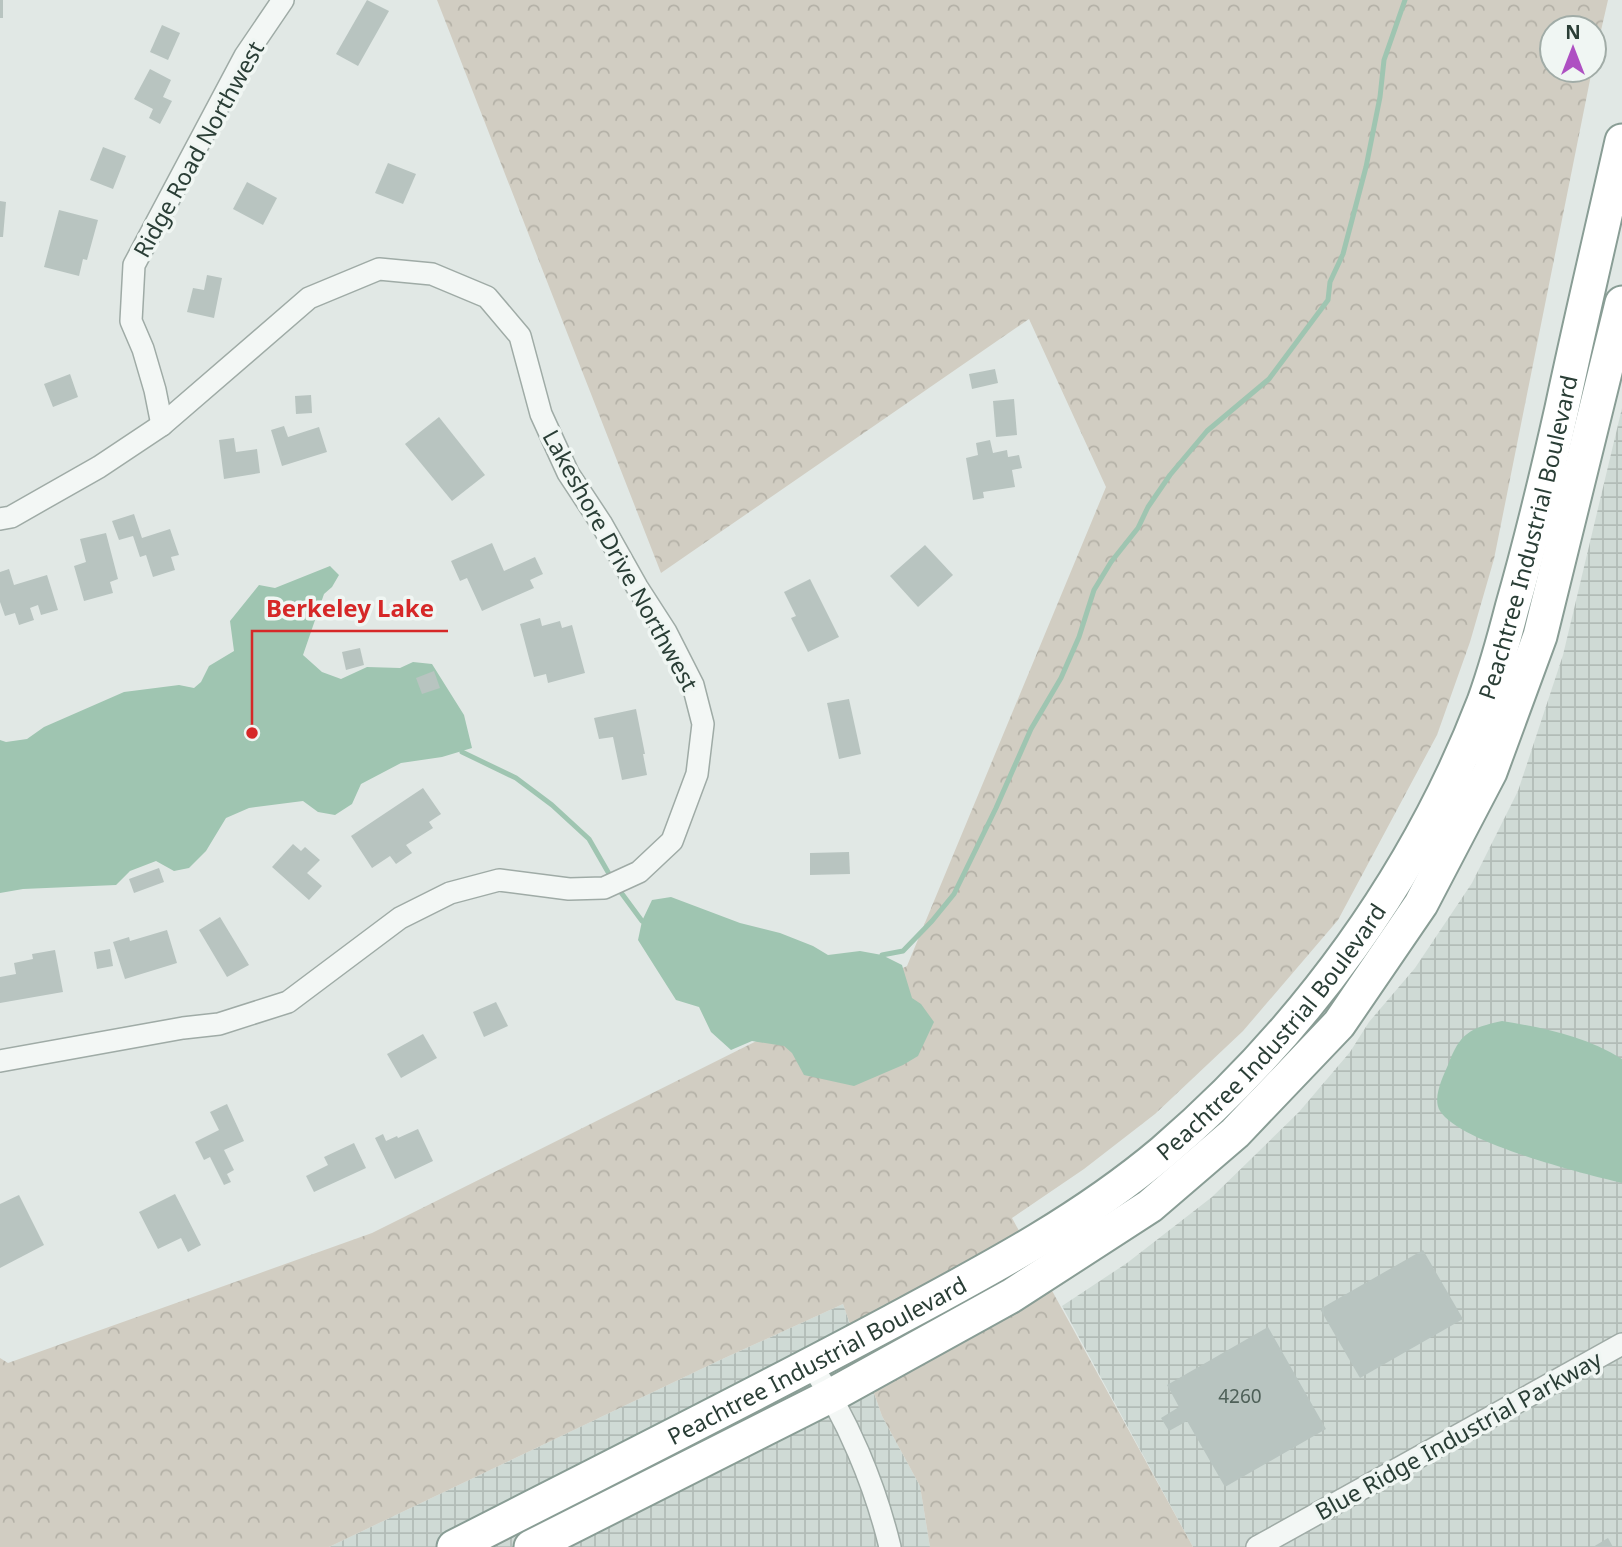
<svg xmlns="http://www.w3.org/2000/svg" width="1622" height="1547" font-family="'Noto Sans',sans-serif">
<style>
.industrial{fill:url(#industrial-grid)}
.forest{fill:url(#forest-crowns)}
.water{fill:#9fc5b1}
.lines{fill:none;stroke-linecap:round;stroke-linejoin:round}
.stream{stroke:#9fc5b1;stroke-width:5}
.building{fill:#b8c4c0}
.minor-casing{stroke:#9faba6;stroke-width:24}
.trunk-casing{stroke:#899d95;stroke-width:37}
.minor{stroke:#f3f7f5;stroke-width:21}
.trunk{stroke:#fff;stroke-width:33}
.labels{text-anchor:middle;dominant-baseline:central;stroke-width:7;stroke-linejoin:round;paint-order:stroke}
.number-label{font-size:19px;fill:#4e6058}
.street-label{font-size:23px;fill:#2a3e36;stroke:#f0f6f3}
.leader{fill:none;stroke:#d62828;stroke-width:2.5}
.callout-dot{fill:#d62828;stroke:#f0f6f3;stroke-width:2.5}
.callout-label{font-size:24px;text-anchor:middle;font-weight:bold;fill:#d62828;stroke:#f0f6f3;stroke-width:7;stroke-linejoin:round;paint-order:stroke}
</style>
<defs>
<pattern id="industrial-grid" width="8" height="8" patternUnits="userSpaceOnUse" patternTransform="scale(1.75)"><rect width="8" height="8" fill="#cfdad5"/><path d="M0 4h8M4 0v8" fill="none" stroke="#b2bcb7"/></pattern>
<pattern id="forest-crowns" width="20" height="18" patternUnits="userSpaceOnUse" patternTransform="scale(1.75)"><rect width="20" height="18" fill="#d1cdc2"/><path d="M2 6a3 3 0 1 1 6 0M12 15a3 3 0 1 1 6 0" fill="none" stroke="#b4b1a7"/></pattern>
</defs>
<rect width="100%" height="100%" fill="#e1e8e5"/>
<!-- industrial -->
<g class="industrial">
<path d="M1622,408V1547H1193L1062,1306L1127,1263L1212,1197L1299,1112L1350,1052L1369,1022L1415,968L1472,883L1518,791L1563,655Z"/>
<path d="M843,1304L882,1416L920,1486L930,1547H329L718,1361Z"/>
</g>
<!-- forest -->
<path class="forest" d="M437,0H1608L1594,61V28H1552V70H1592L1494,559L1470,642L1437,735L1338,920L1243,1031L1155,1114L1084,1169L1012,1218L1193,1547H930L920,1486L882,1416L843,1304L718,1361L329,1547H0V1358L8,1363L372,1233L907,966L1106,487L1029,319L661,573Z"/>
<!-- water -->
<g class="water">
<path d="M330,566L339,575L332,587L324,594L303,655L322,672L341,679L367,667L400,668L413,662L432,664L464,715L472,748L442,757L401,763L361,784L352,804L335,815L318,812L303,801L249,808L226,818L206,851L189,868L174,871L156,861L130,871L116,885L23,889L0,893V740L6,742L27,739L44,727L124,692L179,685L194,688L201,682L209,666L234,651L230,621L259,585L275,588Z"/>
<path d="M671,897L740,923L780,933L813,946L828,955L860,951L882,955L902,965L912,998L921,1004L934,1022L918,1056L903,1065L854,1086L804,1075L792,1053L784,1046L752,1041L731,1050L711,1032L699,1007L676,1000L638,940L642,921L652,900Z"/>
<path d="M1502,1021C1545,1028 1585,1036 1622,1059V1183C1584,1174 1460,1143 1440,1111C1432,1098 1443,1077 1448,1065C1460,1033 1470,1028 1502,1021Z"/>
</g>
<g class="lines">
<!-- stream -->
<g class="stream">
<path d="M462,752L516,778L552,805L589,839L612,879"/>
<path d="M617,887L642,921"/>
<path d="M882,955L903,951L932,921L954,894L996,808L1031,729L1061,678L1079,637L1094,590L1111,562L1138,528L1148,507L1170,475L1207,431L1269,379L1328,300L1330,282L1343,254L1366,167L1380,97L1384,60L1405,0"/>
</g>
</g>
<!-- building -->
<g class="building">
<rect x="0" y="0" width="3" height="18"/>
<path d="M367,0L389,11L358,66L336,54Z"/>
<path d="M162,25L180,33L168,60L150,52Z"/>
<path d="M150,69L171,80L163,97L172,101L160,124L149,118L153,109L134,99Z"/>
<path d="M103,147L126,156L113,189L90,180Z"/>
<path d="M388,163L416,174L403,204L375,193Z"/>
<path d="M247,182L277,198L263,225L233,209Z"/>
<path d="M0,201L6,202L3,237H0Z"/>
<path d="M59,210L98,220L87,260L83,259L79,276L44,267Z"/>
<path d="M207,275L222,278L214,318L187,312L193,288L204,290Z"/>
<path d="M995,369L998,383L972,389L969,374Z"/>
<path d="M70,374L78,397L53,407L44,384Z"/>
<path d="M311,395L312,413L296,414L295,396Z"/>
<path d="M1014,399L1017,435L996,437L993,401Z"/>
<path d="M439,417L485,475L452,501L405,444Z"/>
<path d="M284,426L288,437L319,427L327,452L282,466L271,430Z"/>
<path d="M234,438L236,452L257,449L260,473L224,479L219,440Z"/>
<path d="M990,440L993,453L1007,450L1008,457L1019,455L1022,468L1012,470L1015,487L983,492L984,498L973,500L966,458L978,455L976,443Z"/>
<path d="M134,514L142,538L170,529L179,555L171,557L175,570L153,577L146,555L140,557L133,536L119,540L112,521Z"/>
<path d="M106,533L118,579L110,582L113,593L84,601L74,566L86,562L80,539Z"/>
<path d="M492,543L504,571L535,557L543,574L530,580L534,588L482,611L467,578L460,581L451,561Z"/>
<path d="M925,545L953,575L918,607L890,576Z"/>
<path d="M9,569L14,585L47,575L58,610L41,615L38,605L30,608L34,620L19,625L15,613L5,616L0,602V572Z"/>
<path d="M810,579L839,637L808,652L791,618L796,616L784,592Z"/>
<path d="M540,618L542,626L560,621L562,628L572,625L585,673L548,683L546,674L534,677L520,624Z"/>
<path d="M360,648L364,665L346,670L342,652Z"/>
<path d="M434,671L440,688L422,694L416,678Z"/>
<path d="M849,699L861,754L839,759L827,703Z"/>
<path d="M636,709L645,754H643L647,775L622,780L613,737L599,739L594,718Z"/>
<path d="M423,788L441,814L429,822L433,828L406,845L412,853L396,864L390,856L372,868L351,836Z"/>
<path d="M293,844L301,851L305,847L320,860L307,873L322,886L309,900L272,867Z"/>
<path d="M849,852L850,874L810,875V853Z"/>
<path d="M159,868L164,882L134,893L129,879Z"/>
<path d="M220,917L249,965L227,977L199,930Z"/>
<path d="M167,930L177,963L125,979L113,942L129,937L130,941Z"/>
<path d="M110,949L113,966L97,969L94,952Z"/>
<path d="M55,950L63,992L0,1003V977L16,974L14,963L33,959L32,954Z"/>
<path d="M496,1002L508,1026L484,1037L473,1012Z"/>
<path d="M423,1034L437,1058L401,1078L387,1054Z"/>
<path d="M227,1104L244,1141L224,1150L234,1170L227,1174L231,1182L224,1185L210,1157L204,1160L195,1142L219,1130L210,1112Z"/>
<path d="M418,1129L433,1161L395,1179L375,1138L383,1134L386,1141L397,1136L398,1138Z"/>
<path d="M354,1143L366,1168L314,1192L306,1176L328,1165L324,1157Z"/>
<path d="M175,1194L201,1245L188,1252L181,1238L158,1249L139,1212Z"/>
<path d="M19,1195L44,1245L0,1268V1204Z"/>
<path d="M1423,1250L1463,1319L1360,1378L1320,1309Z"/>
<path d="M1268,1327L1326,1429L1225,1487L1187,1421L1169,1431L1161,1418L1179,1407L1167,1385Z"/>
<path d="M1608,1538L1613,1547H1593Z"/>
</g>
<g class="lines">
<!-- minor casing -->
<g class="minor-casing">
<g id="minor">
<path d="M162,425L155,390L143,349L131,321L134,265L245,56L283,0"/>
<path d="M0,519L11,517L99,467L162,425L309,298L379,269L432,274L487,297L520,336L541,414L568,473L601,523L637,587L666,632L693,685L703,724L697,774L672,841L639,872L604,888L569,889L499,880L450,893L400,918L288,1002L219,1024L183,1028L0,1061"/>
<path d="M811,1365C847,1417 875,1485 890,1547"/>
<path d="M1257,1547L1622,1344"/>
</g>
</g>
<!-- trunk casing -->
<g class="trunk-casing">
<g id="trunk">
<path id="s1" d="M454,1547C599,1473 745,1400 889,1323C984,1272 1080,1222 1163,1152C1304,1031 1417,876 1484,702C1495,671 1504,639 1512,608C1531,542 1547,475 1562,408C1581,319 1602,230 1622,141"/>
<path d="M531,1547L832,1395L1011,1296L1150,1206L1235,1133L1339,1024L1421,904L1490,772L1540,636L1622,303"/>
</g>
</g>
<!-- minor -->
<use href="#minor" class="minor"/>
<!-- trunk -->
<use href="#trunk" class="trunk"/>
</g>
<g class="labels">
<!-- number labels -->
<g class="number-label">
<text x="1240" y="1396">4260</text>
</g>
<!-- street labels -->
<g class="street-label">
<text transform="translate(198 149) rotate(-61)">Ridge Road Northwest</text>
<text stroke="none"><textPath href="#s1" startOffset="1542">Peachtree Industrial Boulevard</textPath></text>
<text transform="translate(621 560) rotate(61)">Lakeshore Drive Northwest</text>
<text stroke="none"><textPath href="#s1" startOffset="975">Peachtree Industrial Boulevard</textPath></text>
<text stroke="none"><textPath href="#s1" startOffset="408">Peachtree Industrial Boulevard</textPath></text>
<text transform="translate(1458 1435) rotate(-29)">Blue Ridge Industrial Parkway</text>
</g>
</g>
<!-- callouts -->
<path class="leader" d="M252 733L252 631H448"/>
<circle class="callout-dot" cx="252" cy="733" r="7"/>
<g class="callout-label">
<text x="350" y="617">Berkeley Lake</text>
</g>
<!-- north arrow -->
<g transform="translate(1573 49)"><circle r="33" fill="#f0f6f3" stroke="#a1aca7" stroke-width="2"/>
<path d="M0-5L12 26L0 18L-12 26Z" fill="#ae50c2"/>
<text y="-10" font-size="19" font-weight="bold" text-anchor="middle" fill="#2a3e36">N</text>
</g>
</svg>
